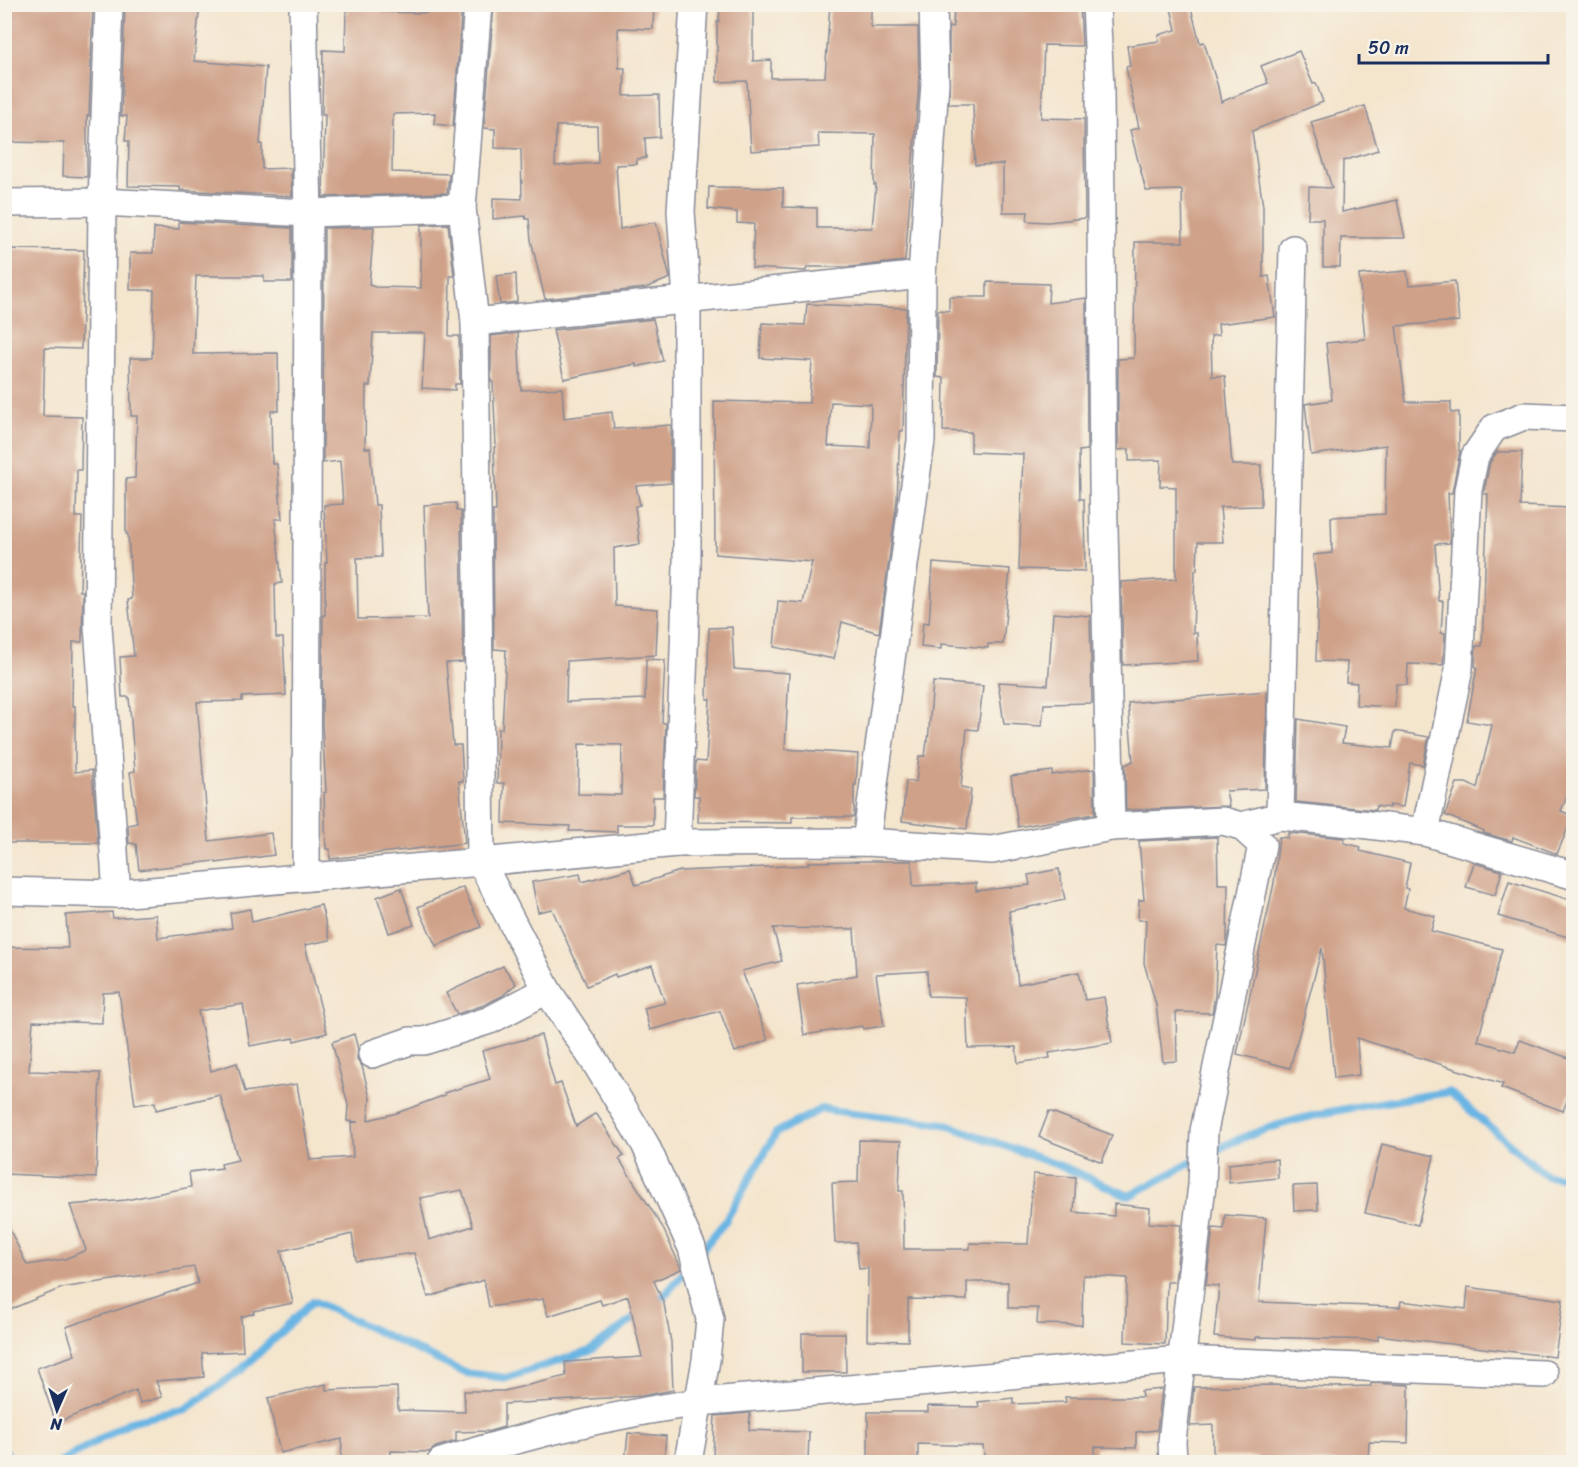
<svg xmlns="http://www.w3.org/2000/svg" width="1578" height="1467" font-family="Sriracha,sans-serif">
<style>
.lines{fill:none;stroke-linecap:round;stroke-linejoin:round}
.stream{stroke:#6bb5e3;stroke-width:8}
.building{fill:#cfa189;fill-rule:evenodd}
.minor-casing{stroke:#888a96;stroke-width:30}
.minor{stroke:#fff;stroke-width:27}
</style>
<rect width="100%" height="100%" fill="#f7f3e8"/>
<filter id="ink" filterUnits="userSpaceOnUse"><feTurbulence type="fractalNoise" baseFrequency=".0167" numOctaves="2"/><feDisplacementMap in="SourceGraphic" scale="12" xChannelSelector="R" yChannelSelector="G"/><feConvolveMatrix kernelMatrix="1 2 1 2 8 2 1 2 1" color-interpolation-filters="sRGB"/></filter>
<filter id="wash" filterUnits="userSpaceOnUse"><feTurbulence type="fractalNoise" baseFrequency=".008" numOctaves="4" result="noise"/><feDisplacementMap in="SourceGraphic" scale="24" xChannelSelector="R" yChannelSelector="G"/><feGaussianBlur stdDeviation="1.35" result="paint"/><feColorMatrix in="noise" values="0 0 0 0 0 0 0 0 0 0 0 0 0 0 0 0 0 1.4 0 .05"/><feComposite in="paint" operator="in"/></filter>
<g filter="url(#wash)">
<rect width="100%" height="100%" fill="#f4e5cd"/>
<g class="lines">
<!-- stream -->
<g class="stream">
<path d="M1210,1153C1283,1114 1368,1105 1449,1092L1547,1176L1574,1178"/>
<path d="M700,1252L724,1223L776,1133L821,1109L944,1124L1066,1168L1129,1196L1196,1160"/>
<path d="M654,1303L665,1295L691,1264"/>
<path d="M4,1450L13,1462"/>
<path d="M61,1462L131,1421L186,1409L240,1371L313,1301L465,1373L506,1378L590,1351L640,1314"/>
</g>
</g>
<g id="blocks">
<!-- building -->
<g class="building">
<path d="M4,4L57,6V4H93L89,116H87V177L63,176L64,143L5,142Z"/>
<path d="M125,4H200L194,61L266,67L260,144H262V169L291,168L292,196L180,190V187L128,186L129,141H125L127,116H121Z"/>
<path d="M348,4H383L382,12L427,13V4H462L453,126L434,124L435,113L393,114L392,172L449,174L447,193L323,197L325,115H322L323,50L345,51L346,11H348Z"/>
<path d="M494,4H654L653,29L618,28L619,68H625L624,96L659,95L660,137L645,138L646,158L637,159V164L616,165L620,229L656,222L670,278L646,288L545,299L531,240L529,219H526L525,216L493,219V198L522,199L521,149L495,148V129L484,128ZM556,126H597L598,163L555,166Z"/>
<path d="M720,4L753,6V61L771,60V78L825,77L830,4H871V27H918L919,83L905,261L850,267H807L806,271L752,268L754,224L737,223V212L708,209L709,187L783,188V207L817,208V228H872L876,185H874L875,134L818,133L819,147L751,151L747,81L717,82V22H719Z"/>
<path d="M954,4H991V7L1051,9V6H1080L1082,46L1044,45L1041,118L1084,119L1085,218L1048,222L1027,221L1028,212H1003V164L975,165L973,104H949V27H953Z"/>
<path d="M1170,4H1190L1200,43L1204,42L1218,87L1221,102L1268,83L1261,66L1299,51L1313,84L1316,83L1323,102L1252,131L1263,207V277L1269,276L1275,317L1218,324L1219,335L1211,336L1212,376H1225L1232,465H1261V506L1220,507L1223,542H1198L1197,570H1195L1193,633H1197L1198,661L1123,665L1121,582L1176,579V487L1160,486L1161,460L1129,461V449L1118,450V359L1134,358L1135,242H1183L1182,190L1146,191L1130,130L1139,128L1126,67L1130,66L1127,46L1159,41L1158,35L1176,30Z"/>
<path d="M1365,106L1378,150L1343,161L1342,212L1397,200L1405,238H1341L1340,267H1323V219H1308L1309,187L1332,188L1311,122Z"/>
<path d="M179,222L292,228V282H264V276H196L193,354L278,353L279,411H271L272,464H277L282,519H275L282,583L275,584L276,638H283L286,695L242,697V701L197,702L209,841L271,833L274,855L216,863L215,861L139,870L136,844L129,843L128,825L137,823L130,772L135,771L129,697H122L120,657L134,656L128,600L132,599L128,534H126V479L135,478L137,416H131L130,358H152L154,290H130V253H153L154,228L179,229Z"/>
<path d="M448,224L454,276H450L449,336H459L460,384H455V390L422,388L425,333H373L370,386H366L365,448H370L375,505H379L381,557L357,558L358,619L428,618L424,505L456,503L457,511H461L463,662L446,663L453,745H461L463,781H459L465,843L330,859V849H326L324,793L326,792L322,723L323,615H325V563L327,562L324,505L343,504L340,461L323,463L324,228L374,227L369,285L375,287L421,288V225Z"/>
<path d="M4,249L84,250L81,349L45,348L43,416L82,417L81,470H77L76,517H82L80,591H83L82,642H73L72,706H75V772L92,770L98,843H4Z"/>
<path d="M1407,271L1409,285L1455,281L1459,321L1396,326L1406,402H1451V413L1459,412V451H1460L1452,493H1448L1450,543L1435,544L1439,601H1443L1441,633H1445L1443,665L1408,664L1407,685L1396,684L1395,707L1356,705L1357,683L1346,682L1347,662L1316,661L1318,600L1313,555L1332,553L1331,517L1385,514L1386,445L1311,455L1305,404L1332,400L1326,343L1365,339L1359,275Z"/>
<path d="M516,274L517,302L500,304L496,276Z"/>
<path d="M987,282L1049,284L1048,303L1086,298L1087,450L1079,451L1080,499H1084L1085,571L1019,569L1023,454L971,452V432L943,431L944,378L937,377L938,310L949,311V297H987Z"/>
<path d="M807,304L906,308L903,431H900L897,500L879,633L842,622L834,659L774,647L778,601L803,603L812,562L715,554L714,401L809,403L812,361L760,358L762,323L805,325ZM831,402L871,404L870,448L828,446Z"/>
<path d="M653,319L663,361L636,367V364L564,379L553,330Z"/>
<path d="M518,333L521,390L562,388L564,418L612,412L614,429L671,425V483L636,486L640,505L635,506L640,544L614,548L615,606L658,609L656,655L567,661L566,702L645,699L646,659L665,660L662,723H666L663,797H653V825H617V832L591,831H569L570,826L503,823L504,783H497L498,729H502L506,650L494,649L493,511H496L494,447H496L493,382H491V336ZM579,744L622,745L621,795L578,794Z"/>
<path d="M1497,452H1522L1520,506L1574,508V780L1561,811L1573,816L1557,854L1513,837L1512,841L1483,833L1484,831L1445,815L1457,783H1466L1477,788L1492,725L1467,721L1477,667L1475,666L1476,646H1482L1488,494H1484V492L1490,462Z"/>
<path d="M933,563L1010,569L1003,644H988V648L941,644V649L921,647L923,622L929,623Z"/>
<path d="M1053,613L1090,616L1092,703L1044,704L1042,726L1004,724L998,682L1048,685Z"/>
<path d="M732,627L734,669L789,673L785,749L858,754L856,785H854V817H792V823L698,822L699,796H694L696,761L706,762L710,699H707L709,628Z"/>
<path d="M933,682L983,686L978,730L967,729L961,787L971,789L967,829L902,821L906,781L916,782L919,756H925L927,741H928Z"/>
<path d="M1267,691L1265,789L1226,791L1229,806L1126,810L1125,765L1133,761L1128,703Z"/>
<path d="M1298,719L1345,727L1342,743L1392,748L1395,731L1429,737L1423,765L1410,763L1403,807L1389,805V808L1376,806L1375,810L1296,802Z"/>
<path d="M1094,769L1095,814L1018,827L1011,776L1052,771V775Z"/>
<path d="M1288,833L1344,838V843L1361,847L1360,851L1410,863L1405,888L1408,889L1404,908L1435,916L1431,931L1502,949L1478,1041L1515,1052L1520,1040L1574,1060V1083L1563,1111L1501,1088L1503,1084L1357,1038L1359,1075L1334,1078L1322,948L1290,1068L1237,1054L1274,883L1279,837L1288,838Z"/>
<path d="M1217,837L1218,884H1228L1227,938L1226,946L1217,945L1215,995L1212,1013L1176,1012L1177,1061L1163,1062L1156,1005L1144,963L1146,920H1138L1139,900H1144L1139,841Z"/>
<path d="M868,861H912L913,886L976,883V891L1030,885L1028,875L1059,869L1065,900L1009,911L1018,984L1079,972L1085,1000L1104,997L1112,1043L1049,1053L1050,1058L1018,1063L1016,1047L968,1048L966,997L928,996L927,971L876,974L884,1026L863,1029L862,1026L804,1035L797,985L857,975L854,929L773,928L782,961L742,971L768,1040L735,1052L720,1011L650,1030L644,1008L665,1003L652,965L616,977L615,974L587,986L552,909L538,912L532,882L580,874L582,882L630,869L636,885L680,871L808,865V862Z"/>
<path d="M1474,863L1502,871L1495,895L1466,887Z"/>
<path d="M1509,881L1574,901V939L1498,916Z"/>
<path d="M463,887L481,927L436,946L418,907Z"/>
<path d="M401,888L414,925L389,933L377,897Z"/>
<path d="M321,905L330,940L305,945L327,1033L294,1041V1038L250,1046L243,1004L198,1011L211,1071L237,1063L245,1092L297,1084L310,1160L353,1157L351,1123L358,1122L347,1121L348,1105L332,1042L354,1034L358,1049L357,1059L362,1066L370,1098L368,1120L397,1113L445,1095L444,1093L490,1079L482,1051L541,1035L555,1085L561,1083L576,1126L596,1113L624,1156L619,1159L662,1226L680,1266L681,1269L654,1281L664,1304L671,1342L673,1390L642,1396L504,1404V1427L490,1431L456,1432V1441L436,1447L429,1452L391,1451L390,1462H341L342,1439L280,1453L268,1398L326,1384V1390L397,1387L398,1410L465,1412L464,1391H504L566,1376L565,1362L642,1357L628,1296L602,1305L600,1300L548,1316L543,1299L489,1307L484,1280L428,1297L414,1253L356,1261L352,1234L281,1251L293,1303L253,1311L254,1313L241,1317L243,1351L202,1353L204,1377L156,1381L162,1397L140,1403L136,1390L56,1423L37,1368L75,1355L66,1327L198,1283L194,1267L62,1288L4,1312V1218L27,1265L65,1259L86,1250L70,1205L126,1200L191,1187L189,1172L222,1168L221,1164L238,1160L220,1095L156,1110L155,1102L135,1105L119,992L103,993L102,1023L33,1021L29,1071L100,1073L96,1178L4,1174V947L68,948L66,915L112,912L113,918L156,915L158,938L232,928L230,913L250,909L252,922ZM462,1190L473,1226L429,1240L420,1198Z"/>
<path d="M503,966L516,984L502,996L484,1005L457,1014L446,993Z"/>
<path d="M1049,1111L1112,1135L1102,1162L1039,1137Z"/>
<path d="M859,1140L901,1141L899,1191H903L904,1249H970V1243L1028,1244L1033,1174L1076,1177L1074,1212L1114,1216V1204L1150,1208L1149,1223L1181,1225L1175,1282H1167L1165,1344L1125,1342L1127,1278L1083,1275L1082,1325L1037,1324L1038,1308H1008V1282H967V1300L908,1299V1341L867,1340L868,1268L859,1269L856,1242L835,1243L832,1183L858,1182Z"/>
<path d="M1382,1144L1434,1156L1418,1225L1365,1213Z"/>
<path d="M1277,1159L1278,1178L1229,1183L1228,1164Z"/>
<path d="M1317,1185L1318,1210L1294,1211L1293,1186Z"/>
<path d="M1225,1215L1266,1218L1259,1302L1400,1307L1401,1301L1466,1309L1468,1287L1563,1300L1555,1357L1378,1335V1340L1256,1337V1340L1214,1337L1219,1286L1206,1285L1213,1228L1224,1229Z"/>
<path d="M802,1333H845L846,1372H802Z"/>
<path d="M1371,1383L1409,1385L1408,1443L1369,1442L1368,1462H1258V1457H1213V1425L1190,1426L1194,1387L1272,1385L1334,1387L1371,1386Z"/>
<path d="M1162,1389L1157,1430L1136,1432V1448L1095,1447V1462H1049L1050,1458L985,1462L983,1446L918,1444V1460H888V1462H868V1412H928V1406L979,1407L978,1402L1013,1398V1404L1066,1402L1065,1397H1142L1141,1391Z"/>
<path d="M750,1413L749,1430L809,1432L808,1462H753L713,1456L715,1416Z"/>
<path d="M628,1433L666,1436L664,1462H625Z"/>
</g>
</g>
</g>
<g filter="url(#ink)">
<use href="#blocks" fill-opacity="0" stroke="#888a96" stroke-width="1.5"/>
<g class="lines">
<!-- minor casing -->
<g class="minor-casing">
<g id="minor">
<path d="M109,4L102,202L98,626L117,894"/>
<path d="M303,4L308,213L306,877"/>
<path d="M478,4L462,208L475,322L481,862L677,843L866,842L992,850L1111,827L1223,821L1241,826L1280,816L1361,824L1425,832L1572,875"/>
<path d="M1096,4L1100,89L1103,484L1111,827"/>
<path d="M4,203L102,202L308,213L462,208"/>
<path d="M475,322L922,275"/>
<path d="M1280,816L1293,249"/>
<path d="M1425,832L1459,669L1468,490L1475,456L1494,428L1524,416L1574,418"/>
<path d="M866,842L921,441L922,275L935,83L933,4"/>
<path d="M677,843L687,567V300L681,211L694,4"/>
<path d="M4,891L117,894L481,862L547,990L597,1065L645,1144L692,1248L710,1319L706,1360L688,1462"/>
<path d="M372,1054L410,1041H424L490,1020L547,990"/>
<path d="M441,1462C525,1435 611,1415 699,1402L1181,1360L1544,1374"/>
<path d="M1173,1462L1172,1441L1202,1185L1204,1131L1262,845L1241,826"/>
</g>
</g>
<!-- minor -->
<use href="#minor" class="minor"/>
</g>
</g>
<!-- margin -->
<rect width="1578" height="1467" fill="none" stroke="#f7f3e8" stroke-width="24"/>
<!-- north arrow -->
<g transform="translate(57 1410) rotate(183)" stroke="#f7f3e8" stroke-width="4.5" paint-order="stroke">
<path d="M0-4.5L10 22L0 15L-10 22Z" fill="#1b2f5e"/>
<text y="-9" font-size="16" font-weight="bold" text-anchor="middle" fill="#1b2f5e">N</text>
</g>
<!-- scale -->
<path d="M1359 54v9h189v-9" fill="none" stroke="#1b2f5e" stroke-width="3"/>
<text x="1368" y="54" font-size="18" fill="#1b2f5e" stroke="#f7f3e8" stroke-width="4.5" paint-order="stroke">50 m</text>
</svg>
